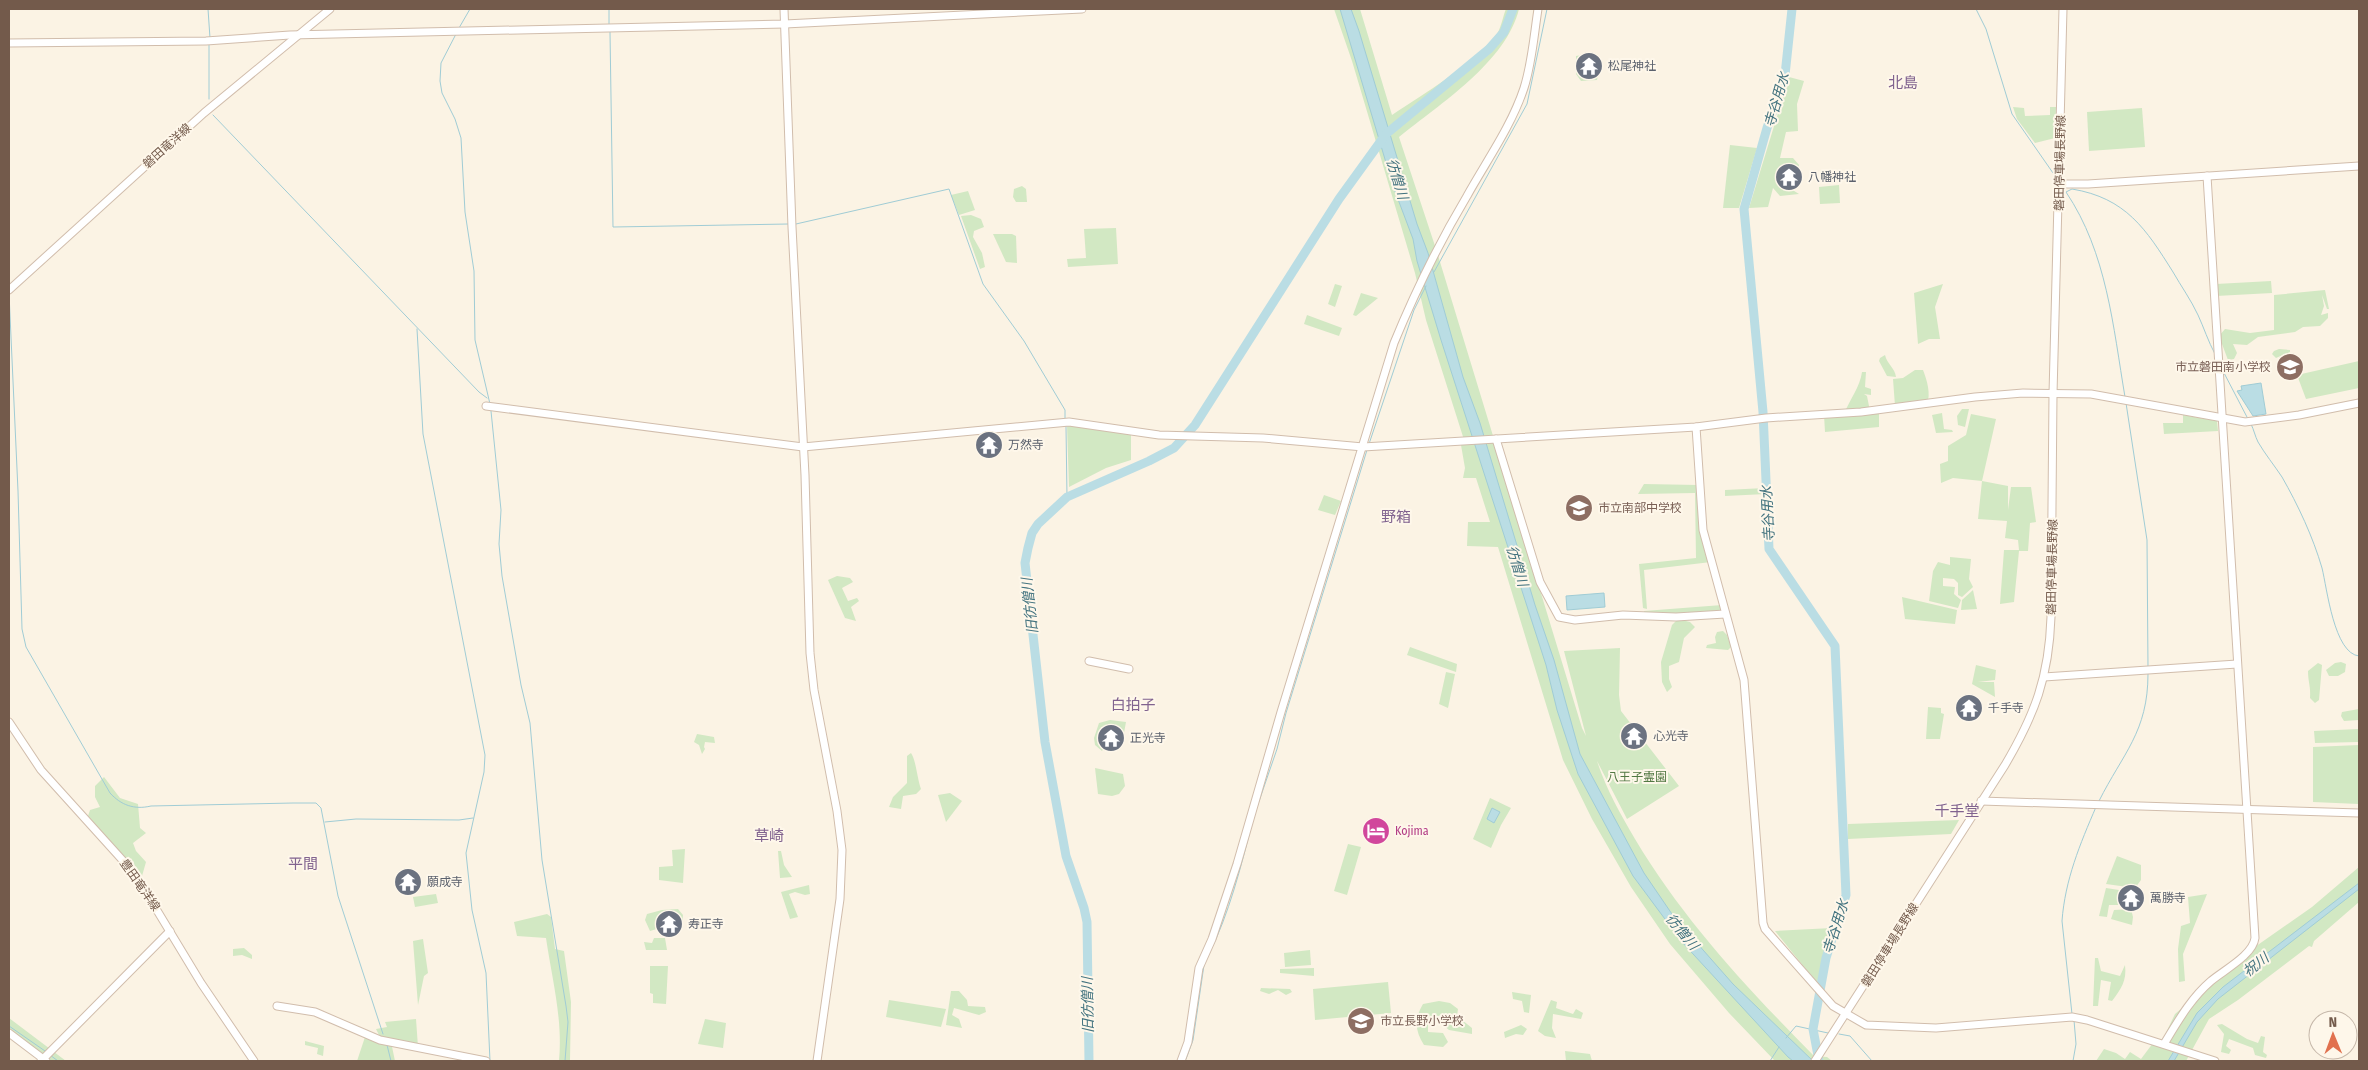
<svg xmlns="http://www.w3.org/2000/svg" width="2368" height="1070" font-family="'Fira Sans Condensed','Noto Sans JP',sans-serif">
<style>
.green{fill:#d2e8c3}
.water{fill:#badde4;stroke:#a0ccd5}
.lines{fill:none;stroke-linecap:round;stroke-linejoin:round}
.stream{stroke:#a0ccd5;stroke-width:1}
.river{stroke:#badde4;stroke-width:9}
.secondary-casing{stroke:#d1bdac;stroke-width:9}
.secondary{stroke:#fff;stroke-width:7}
.labels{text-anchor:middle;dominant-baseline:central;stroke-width:4;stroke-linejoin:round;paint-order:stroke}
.worship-label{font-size:12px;fill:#5b616d;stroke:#fef7ea;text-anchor:start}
.street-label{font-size:12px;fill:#735a4b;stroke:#fef7ea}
.education-label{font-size:12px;fill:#785e54;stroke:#fef7ea;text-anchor:start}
.park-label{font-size:12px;fill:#527843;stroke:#fef7ea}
.hotel-label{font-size:12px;fill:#b23c85;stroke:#fef7ea;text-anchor:start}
.water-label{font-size:14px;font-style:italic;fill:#43737f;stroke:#fef7ea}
.quarter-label{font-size:15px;fill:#81638f;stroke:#fef7ea}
</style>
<rect width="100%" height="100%" fill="#fbf3e4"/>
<!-- green -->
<g class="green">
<path d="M1334,9H1360L1392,115C1425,93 1472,65 1497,34C1501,28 1503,16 1506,9H1519C1506,62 1440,104 1399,137L1437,252L1582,728L1586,736L1564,651L1620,648L1619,695L1621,711L1679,786L1627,819L1597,761C1606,789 1621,815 1635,839C1684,921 1748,989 1814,1056L1827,1057L1832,1061H1775L1729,1013L1670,944L1631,887L1592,819L1563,760L1498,547L1467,546L1468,522H1490L1476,478H1463L1465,468L1461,445L1465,443L1426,320L1415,273L1352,61Z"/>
<path d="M1593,53L1600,63L1597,80L1581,81L1576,74V56Z"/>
<path d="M1789,77L1804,81L1797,104L1798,131L1786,132L1780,158H1793L1799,165L1798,171L1786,174L1785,178L1788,183H1791V189L1799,194L1780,196L1773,188L1768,207L1749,208Z"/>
<path d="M2013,107L2024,108L2025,116L2050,115V107H2056L2055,138L2035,143L2017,119Z"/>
<path d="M2142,108L2145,147L2089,151L2087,112Z"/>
<path d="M1730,145L1757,148L1739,208H1723Z"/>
<path d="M1839,185L1840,203L1820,204L1819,187Z"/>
<path d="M1022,186L1026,189L1027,202H1016L1013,197L1014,189Z"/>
<path d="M968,191L975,210L959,215L951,195Z"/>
<path d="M971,215L981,219L984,227L974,231L973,237L982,253L985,267L980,269L961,216Z"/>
<path d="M1116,228L1118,264L1068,267L1067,259L1086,258L1084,229Z"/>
<path d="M993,234H1012L1016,236L1017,263L1006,262Z"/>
<path d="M2271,281L2272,293L2216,296V284Z"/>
<path d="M1335,284L1342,286L1335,307L1328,304Z"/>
<path d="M1943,284L1935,307L1940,339H1929L1918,344L1914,293Z"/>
<path d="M2325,290L2329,309H2327L2322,295L2324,306L2321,315L2328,313V318L2320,326L2303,327L2295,332L2258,337L2247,345L2233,344L2237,353L2234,359L2228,360L2219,336L2225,329L2250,333L2274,330V295Z"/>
<path d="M1361,293L1378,298L1356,316L1353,315Z"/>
<path d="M1307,315L1342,328L1339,336L1304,324Z"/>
<path d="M2279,349L2290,350V352L2276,358L2272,354L2274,351Z"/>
<path d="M1885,355C1887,364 1895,368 1896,377L1887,376L1879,361L1880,358Z"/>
<path d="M2359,361V388L2306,399L2297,375Z"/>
<path d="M1915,370H1923C1927,380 1931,394 1927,404L1895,406L1893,379L1903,378Z"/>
<path d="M1862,372H1866L1865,387L1871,389V395L1864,394L1867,396L1870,411L1879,410V427L1825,432L1824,415L1844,414C1850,399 1860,387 1862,372Z"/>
<path d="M1962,409H1969L1965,427L1958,425L1957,416Z"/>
<path d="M1942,413L1944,429L1952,430L1953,432L1936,433L1932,415Z"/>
<path d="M1971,414L1996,419L1982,481L2008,486V510L2011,487H2031L2036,522L2030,523L2028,551H2019L2014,602L2000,604L2004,550H2019L2018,540L2005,538L2007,521L1978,519L1982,481L1953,478L1941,483L1940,464L1948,461V446L1966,435Z"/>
<path d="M2183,415L2217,421L2218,431L2164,434L2163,423H2183Z"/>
<path d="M1067,425L1131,434V460L1106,468L1069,487Z"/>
<path d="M1644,484L1698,485L1703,530L1711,562L1644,570L1647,609L1643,608L1639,564L1696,558L1695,493L1638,494Z"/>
<path d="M1765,488L1766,494L1725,496V490Z"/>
<path d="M1324,495L1341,501L1335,515L1318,510Z"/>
<path d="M1950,557L1971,559L1969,579L1973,587L1962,597L1958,595V583L1954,579L1943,578V586L1955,587L1954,594L1961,600L1958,608L1929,601L1933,571L1938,562L1950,565Z"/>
<path d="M837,576L850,578L853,582L842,588L848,601L857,598L859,601L851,607L856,621L845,618L828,580Z"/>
<path d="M1973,590L1977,609L1961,610L1962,600Z"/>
<path d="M1902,597L1957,610L1955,624L1905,619Z"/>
<path d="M1722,605L1725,614L1644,615V611Z"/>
<path d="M1682,620L1690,622L1695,627L1684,638L1679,662L1669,666V679L1672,687L1667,692L1662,682L1661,662L1672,625L1676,621Z"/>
<path d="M1723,631L1727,635L1731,647L1728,650L1706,648L1707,645L1716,643L1715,637L1717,632Z"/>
<path d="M1410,647L1457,664L1456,672L1407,655Z"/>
<path d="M2341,662L2346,664L2345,672L2338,676H2329L2326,670L2335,663Z"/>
<path d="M2318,663L2322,665L2319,700L2315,703L2310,698C2311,687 2308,682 2308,671Z"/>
<path d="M1976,665L1996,670L1995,680L1978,682H1994L1995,697L1972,684Z"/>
<path d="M1446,672L1455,674L1448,708L1439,704Z"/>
<path d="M1928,707L1941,708V713L1944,714L1940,739H1926Z"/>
<path d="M2359,709V720L2344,721L2341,716L2342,712Z"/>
<path d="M1110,720L1126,722L1124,733L1121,735L1117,733L1115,727H1101L1100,733L1105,746L1102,751L1095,745L1094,738L1099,723Z"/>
<path d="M2359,729V742L2315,743L2314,731Z"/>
<path d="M697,734L714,737L715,743L705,742L704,747L705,749L702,754L699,745L694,742Z"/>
<path d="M2359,745V804L2313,802V747Z"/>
<path d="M911,753C916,760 917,778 921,789L916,794L903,796L901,809L889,807L893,797L907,783V756Z"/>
<path d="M1095,768L1123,774L1125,786L1119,794L1112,796L1098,794Z"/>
<path d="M104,777L120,798L138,804L140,828L146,833L133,843L136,851L146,862L142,876L126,859L116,853L88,816L90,810L100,807L95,797V786Z"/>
<path d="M950,793L962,801L946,822L938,795Z"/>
<path d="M1490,798L1511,808L1501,825L1491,848L1473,839Z"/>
<path d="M1959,820L1951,834L1848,839V824Z"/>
<path d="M1348,844L1361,847L1347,895L1334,891Z"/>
<path d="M685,849L683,883L659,880V867L673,866L672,850Z"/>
<path d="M778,851H781L784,865L792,877L780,878Z"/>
<path d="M2117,856L2141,865V880L2135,888L2106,884Z"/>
<path d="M2359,867V902L2314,941L2312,947L2309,946L2238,1000L2209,1019L2186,1061H2096L2104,1049L2116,1053L2125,1059L2130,1052L2141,1059L2153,1043H2161L2175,1014L2252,949L2312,907Z"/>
<path d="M809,885L810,894L805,895L795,892L789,894L798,917L790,919L781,892Z"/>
<path d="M2106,888L2119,890L2118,905H2109L2107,917L2099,916Z"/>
<path d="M436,894L438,903L415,907L413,897Z"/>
<path d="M2207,894L2183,954L2185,981L2179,982L2178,949L2181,926L2190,923L2188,897Z"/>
<path d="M678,909L683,915L682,925L680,927L677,925L676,920L674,921L666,915L659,925L660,928L650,931L645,920L647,914L662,910Z"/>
<path d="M2131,909L2133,917L2132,925L2111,919L2114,910Z"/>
<path d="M547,914L551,917L555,949L564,951L571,1002L570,1061H559C563,1019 552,979 546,938L517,936L514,922Z"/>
<path d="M1832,928L1817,983L1775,931Z"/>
<path d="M654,938H665L667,950H646L644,942L652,943Z"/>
<path d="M423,939L428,973L424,976L418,1005L413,941Z"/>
<path d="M244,948L252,955V959L242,955L233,956V949Z"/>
<path d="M1310,950L1311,965L1285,967L1284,953Z"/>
<path d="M2095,958H2098L2101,971L2120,976L2125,965C2127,981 2121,989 2112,1001L2108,1000L2111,982L2101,980L2098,1006H2093Z"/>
<path d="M650,966H668L666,1004L653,1003V994L650,993Z"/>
<path d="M1314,968V976L1280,973V969Z"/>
<path d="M1388,982L1391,1013L1315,1020L1313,989Z"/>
<path d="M1261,988L1290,989L1292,992L1286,995L1278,990L1269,994L1260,991Z"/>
<path d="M951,991H959L967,1000L968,1006L985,1007L986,1012L979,1015L954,1008L952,1015L959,1019L962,1028L946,1025Z"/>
<path d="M1512,992L1531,995L1529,1013L1524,1012L1522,1001L1513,999Z"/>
<path d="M889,1000L946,1009L941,1027L886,1017Z"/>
<path d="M1551,1000L1557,1002L1556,1008L1573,1014L1576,1009L1583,1013L1581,1019L1553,1014L1552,1028L1556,1038L1545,1036L1538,1031Z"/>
<path d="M1439,1001L1450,1003L1458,1009L1457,1016L1472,1028V1034L1449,1030L1435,1018L1428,1021V1032L1443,1033L1448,1042L1443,1047L1424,1045C1415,1031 1414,1019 1423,1004Z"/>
<path d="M9,1018L66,1061H47L12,1036L9,1041Z"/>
<path d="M416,1019L418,1047L391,1041L390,1037L395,1061H357L366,1034L381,1039L376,1029L387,1027L385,1022Z"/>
<path d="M705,1019L726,1023L723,1048L698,1044Z"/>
<path d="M2222,1024L2247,1039L2258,1043L2261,1036L2265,1037L2263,1052L2267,1055L2266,1058L2255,1055L2253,1048L2229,1039L2226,1046L2231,1050L2229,1054L2221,1052L2224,1034L2217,1025Z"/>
<path d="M1521,1025L1527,1029L1523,1035L1516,1034L1505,1038L1504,1032Z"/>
<path d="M305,1041L324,1046L323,1056L317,1054L318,1048L305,1045Z"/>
<path d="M1565,1051L1590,1054L1592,1061H1566Z"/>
</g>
<!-- water -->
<g class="water">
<path d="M1340,9H1351L1359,31L1417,224L1428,253L1463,377L1480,423L1535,605L1554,660L1580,754L1644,873L1674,917L1733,984L1813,1061H1793L1788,1057L1682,942L1633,876L1578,774L1557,710L1546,665L1441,340L1417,261L1413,239L1393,186Z"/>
<path d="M2261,383L2266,414L2253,416L2237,391L2242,390L2241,386Z"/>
<path d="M1604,593L1605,607L1567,610L1566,596Z"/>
<path d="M1492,808L1500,812L1494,823L1487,819Z"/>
<path d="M2359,883V889L2218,999L2197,1022L2174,1061H2168L2197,1013L2223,987Z"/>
</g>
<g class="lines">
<!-- stream -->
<g class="stream">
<path d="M208,9L210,38"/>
<path d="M609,9V25"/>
<path d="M1976,9L1986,29L2012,114L2053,173"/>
<path d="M459,28L470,9"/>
<path d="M610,32L613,227L789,224"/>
<path d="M456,34L441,63L440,81L442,93L455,119L461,138L465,212L474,271L475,340L490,404"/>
<path d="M209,99V44"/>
<path d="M213,115L479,392L487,398"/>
<path d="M796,224L949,189L983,284L1024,341L1065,410V419"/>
<path d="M1434,272L1527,104L1547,9"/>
<path d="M9,293L18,491L22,629L26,647L110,793C121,805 134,810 151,806L293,803H316L321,808L338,896L383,1034"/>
<path d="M417,329L423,434L485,755L484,772L466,853L472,910L486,973L490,1061"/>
<path d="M2223,371L2248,419"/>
<path d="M2125,397C2113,326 2107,253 2066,192L2072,189C2126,198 2146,229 2173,272C2181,286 2191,300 2198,315C2204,328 2208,341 2215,354"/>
<path d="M2126,403L2147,540L2148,668"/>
<path d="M491,411L501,510L499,544L502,576L521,685L530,723L542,860L566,1006L568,1022L565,1061"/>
<path d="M2251,424C2254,430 2255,436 2258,442C2265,454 2274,465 2282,477C2298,505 2313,537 2322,568C2327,588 2334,654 2359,656"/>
<path d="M1066,426L1067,497"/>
<path d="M1369,444L1414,310L1426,286"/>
<path d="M2099,801C2123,753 2148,732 2148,674"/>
<path d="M1256,810L1277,749L1286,713L1367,450"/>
<path d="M325,822L356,819L459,820L473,818"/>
<path d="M1209,954C1229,914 1241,867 1252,823"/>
<path d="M2072,1014L2062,921C2065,880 2080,844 2096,807"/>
<path d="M9,1026L45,1051"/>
<path d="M1839,1034L1850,1036L1872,1061"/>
<path d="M1786,1038L1796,1026L1828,1033"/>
<path d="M387,1045L391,1061"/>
<path d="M50,1055L58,1061"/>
<path d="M1186,1059L1193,1040L1204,965"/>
<path d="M1770,1061L1779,1047"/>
<path d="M2073,1061L2076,1044L2074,1020"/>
</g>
<!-- river -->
<g class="river">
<path d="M1792,9L1785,75L1767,128L1744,209L1763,412L1769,549L1835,646L1846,895L1826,958L1813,1029L1819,1061"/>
<path d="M1089,1061L1087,922L1084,908L1066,856L1045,742L1025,563L1028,548L1032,533L1038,524L1067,497L1149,461L1174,448L1195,425L1339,199L1386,134L1489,49L1504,32L1513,9"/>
</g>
<!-- secondary casing -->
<g class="secondary-casing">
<g id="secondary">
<path d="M784,9L792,227L805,475L810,653L814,690L837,811L842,850L840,899L817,1061"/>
<path d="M9,43L206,41L290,35L785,24L1082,9"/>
<path d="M2059,184H2088L2359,166"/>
<path d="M9,290L204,113L330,9"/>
<path d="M486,406L803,447L1069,422L1159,435L1263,438L1363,447L1696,427L1766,418L1861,412L1975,397L2023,393L2091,394L2245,422L2299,415L2359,403"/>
<path d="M1696,427L1703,530L1744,680L1763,923L1765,929L1833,1006L1866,1025L1936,1028L2072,1017L2087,1020L2215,1061"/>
<path d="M1496,439L1540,582L1559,617L1575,620L1623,615L1676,617L1725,614"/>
<path d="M1089,661L1129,669"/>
<path d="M2044,677L2237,664"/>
<path d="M9,722L41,770L135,874L201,983L254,1061"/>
<path d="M1981,801L2359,813"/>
<path d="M277,1006L315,1012L380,1040L486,1061"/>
<path d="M9,1033L46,1061"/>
<path d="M2164,1044C2178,1021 2191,998 2211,981C2224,970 2253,955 2255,938L2207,176"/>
<path d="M41,1061L170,931"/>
<path d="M1181,1061L1188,1042L1199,968L1212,939L1237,864L1281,712L1394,343C1415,292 1439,243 1467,196C1487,160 1511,127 1524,88C1532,63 1534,35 1538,9"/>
<path d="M1815,1061L2005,765C2035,714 2049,677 2051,617L2053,394L2063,9"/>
</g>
</g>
<!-- secondary -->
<use href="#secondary" class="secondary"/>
</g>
<!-- icons -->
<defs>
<g id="temple-disc" transform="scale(1.4375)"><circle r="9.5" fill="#6b7280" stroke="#fef7ea"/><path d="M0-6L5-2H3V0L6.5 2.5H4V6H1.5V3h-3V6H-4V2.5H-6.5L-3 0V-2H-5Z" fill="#fff"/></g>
<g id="school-disc" transform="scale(1.4375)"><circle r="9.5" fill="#8d6e63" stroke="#fef7ea"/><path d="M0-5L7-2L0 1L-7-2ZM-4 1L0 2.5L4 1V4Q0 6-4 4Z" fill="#fff"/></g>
<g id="hotel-disc" transform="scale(1.4375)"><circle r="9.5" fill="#d1479c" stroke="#fef7ea"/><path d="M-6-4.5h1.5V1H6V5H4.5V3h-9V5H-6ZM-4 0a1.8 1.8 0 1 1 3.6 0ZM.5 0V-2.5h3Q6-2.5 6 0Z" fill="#fff"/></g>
</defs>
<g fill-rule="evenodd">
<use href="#temple-disc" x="1589" y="66"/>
<use href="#temple-disc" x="1789" y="177"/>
<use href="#school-disc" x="2290" y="367"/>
<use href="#temple-disc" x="989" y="445"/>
<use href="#school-disc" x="1579" y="508"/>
<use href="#temple-disc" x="1969" y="708"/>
<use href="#temple-disc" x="1634" y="736"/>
<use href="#temple-disc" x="1111" y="738"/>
<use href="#hotel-disc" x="1376" y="831"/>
<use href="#temple-disc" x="408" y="882"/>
<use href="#temple-disc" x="2131" y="898"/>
<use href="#temple-disc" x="669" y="924"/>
<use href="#school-disc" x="1361" y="1021"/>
</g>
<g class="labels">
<!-- worship labels -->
<g class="worship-label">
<text x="1608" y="66">松尾神社</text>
<text x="1808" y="177">八幡神社</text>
<text x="1008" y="445">万然寺</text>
<text x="1988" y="708">千手寺</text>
<text x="1653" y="736">心光寺</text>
<text x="1130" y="738">正光寺</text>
<text x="427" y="882">願成寺</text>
<text x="2150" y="898">萬勝寺</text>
<text x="688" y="924">寿正寺</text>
</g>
<!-- street labels -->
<g class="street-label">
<text transform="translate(167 146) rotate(-42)">磐田竜洋線</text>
<text transform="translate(2060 163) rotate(-89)">磐田停車場長野線</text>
<text transform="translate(2052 567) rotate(-89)">磐田停車場長野線</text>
<text transform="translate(140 885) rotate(55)">豊田竜洋線</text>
<text transform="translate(1890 945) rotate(-58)">磐田停車場長野線</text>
</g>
<!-- education labels -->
<g class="education-label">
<text x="2271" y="367" text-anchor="end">市立磐田南小学校</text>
<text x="1598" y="508">市立南部中学校</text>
<text x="1380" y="1021">市立長野小学校</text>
</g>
<!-- park labels -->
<g class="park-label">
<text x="1637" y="777">八王子霊園</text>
</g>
<!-- hotel labels -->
<g class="hotel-label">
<text x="1395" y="831">Kojima</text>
</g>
<!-- water labels -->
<g class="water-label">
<text transform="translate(1777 100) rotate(-74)">寺谷用水</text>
<text transform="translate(1397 179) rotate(73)">彷僧川</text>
<text transform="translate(1768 514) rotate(-93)">寺谷用水</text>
<text transform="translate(1517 566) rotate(73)">彷僧川</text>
<text transform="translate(1030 606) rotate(-96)">旧彷僧川</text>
<text transform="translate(1836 927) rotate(-73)">寺谷用水</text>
<text transform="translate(1682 932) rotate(50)">彷僧川</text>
<text transform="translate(2256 965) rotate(-38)">祝川</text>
<text transform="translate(1088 1005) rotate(-91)">旧彷僧川</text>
</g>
<!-- quarter labels -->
<g class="quarter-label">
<text x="1903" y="83">北島</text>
<text x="1396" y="517">野箱</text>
<text x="1133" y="705">白拍子</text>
<text x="1957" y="811">千手堂</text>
<text x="769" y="836">草崎</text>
<text x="303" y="864">平間</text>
</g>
</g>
<!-- border -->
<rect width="2368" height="1070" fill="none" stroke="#735a4b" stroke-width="20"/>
<!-- north arrow -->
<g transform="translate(2333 1035) rotate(359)"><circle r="24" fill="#fef7ea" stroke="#c6b8aa"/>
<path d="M0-4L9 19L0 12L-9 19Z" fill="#e1714e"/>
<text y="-8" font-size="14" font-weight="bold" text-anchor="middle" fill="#735a4b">N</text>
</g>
</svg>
